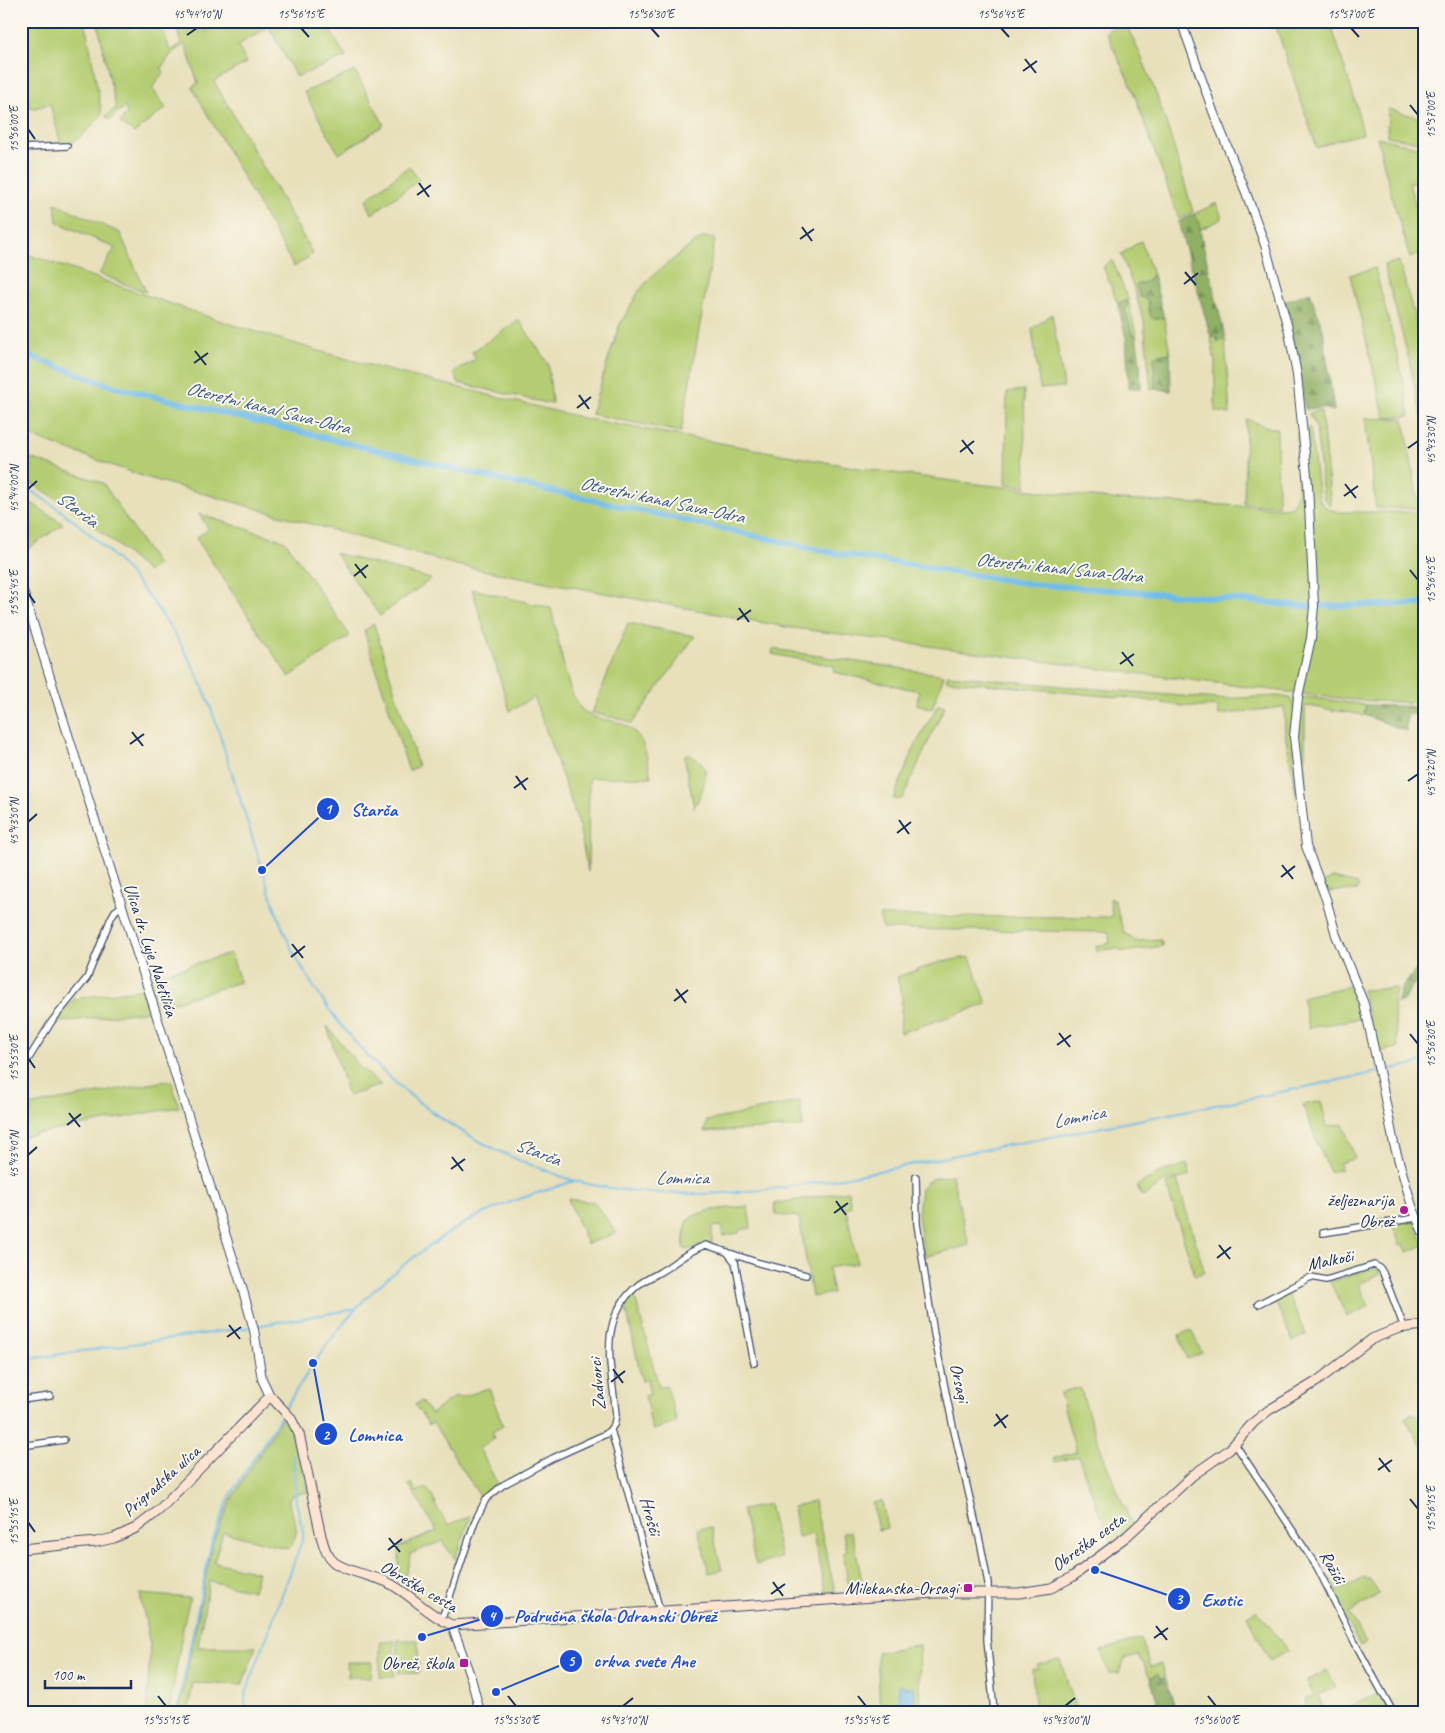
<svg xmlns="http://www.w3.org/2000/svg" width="1445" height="1733" font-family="Caveat,sans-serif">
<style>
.green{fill:#b5cd72;stroke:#687e68}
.forest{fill:url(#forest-firs);stroke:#567061}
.water{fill:#70bce9;stroke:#4676a4}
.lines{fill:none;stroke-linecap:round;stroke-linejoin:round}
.stream{stroke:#70bce9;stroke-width:2}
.canal{stroke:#70bce9;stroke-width:6}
.minor-casing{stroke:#3a4a6c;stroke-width:8}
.tertiary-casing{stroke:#3a4a6c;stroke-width:10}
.secondary-casing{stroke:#3a4a6c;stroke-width:11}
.minor{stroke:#fff;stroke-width:5.5}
.tertiary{stroke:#fff;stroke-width:8}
.secondary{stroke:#fde4d1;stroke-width:9}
.ticks{fill:none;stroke:#1b2f5e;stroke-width:2}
.poi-dot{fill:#b5179e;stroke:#fbf7ec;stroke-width:2}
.labels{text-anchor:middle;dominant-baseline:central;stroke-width:4;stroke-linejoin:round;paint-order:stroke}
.street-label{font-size:18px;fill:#1b2f5e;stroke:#fbf7ec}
.poi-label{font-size:18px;fill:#1b2f5e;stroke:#fbf7ec;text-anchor:end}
.water-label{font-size:19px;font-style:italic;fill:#355988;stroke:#fbf7ec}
.leader{fill:none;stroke:#1d4ed8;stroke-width:2}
.callout-dot{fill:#1d4ed8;stroke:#fbf7ec;stroke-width:2}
.mark-label{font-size:15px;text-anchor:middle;font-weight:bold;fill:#fff}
.callout-label{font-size:19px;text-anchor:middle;font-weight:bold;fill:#1d4ed8;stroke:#fbf7ec;stroke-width:4;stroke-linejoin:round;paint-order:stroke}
.neatline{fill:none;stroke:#1b2f5e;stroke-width:2}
.ticks-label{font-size:12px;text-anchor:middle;fill:#1b2f5e}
</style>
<defs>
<pattern id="forest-firs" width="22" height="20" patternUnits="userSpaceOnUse" patternTransform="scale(1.25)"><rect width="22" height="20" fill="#90b064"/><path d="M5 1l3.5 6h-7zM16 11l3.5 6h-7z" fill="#759056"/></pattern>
</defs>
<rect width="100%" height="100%" fill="#fbf7ec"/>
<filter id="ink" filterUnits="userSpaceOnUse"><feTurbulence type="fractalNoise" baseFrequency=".02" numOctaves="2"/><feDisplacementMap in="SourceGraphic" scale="10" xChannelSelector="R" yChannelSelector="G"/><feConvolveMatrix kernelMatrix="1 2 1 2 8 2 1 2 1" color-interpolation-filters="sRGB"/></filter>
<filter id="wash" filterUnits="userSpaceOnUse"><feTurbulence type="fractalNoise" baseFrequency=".0096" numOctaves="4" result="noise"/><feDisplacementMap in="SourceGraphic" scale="20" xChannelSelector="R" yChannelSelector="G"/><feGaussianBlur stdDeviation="1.12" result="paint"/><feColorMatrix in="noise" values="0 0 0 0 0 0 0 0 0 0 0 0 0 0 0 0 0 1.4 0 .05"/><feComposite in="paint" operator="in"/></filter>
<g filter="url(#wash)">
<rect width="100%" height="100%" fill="#e7e0ba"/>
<!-- green -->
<g class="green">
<path d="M21,21H85L102,114C90,127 80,143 61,145L50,104L31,109L21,78Z"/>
<path d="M97,21H161L170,51L181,44L175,21H203L206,32L219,21H328L331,32L346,57L296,77L269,27L238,45L246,63L214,81L313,254L294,267L192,87L198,83L185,44L172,53L161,68L164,72L152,88L166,108L134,133L120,123L127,113L125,107L116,113L111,120L105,116L116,108Z"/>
<path d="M1112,21H1124C1156,81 1174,147 1193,212L1179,219L1132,88L1106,32L1115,26Z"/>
<path d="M1274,21H1330L1357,107L1363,134L1337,140L1317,148Z"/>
<path d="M355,71L384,125L339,154L304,92Z"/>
<path d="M1388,109L1424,119V143L1387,136Z"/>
<path d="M1377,137L1424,149L1422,178L1409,184L1424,233V252L1410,258L1391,193Z"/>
<path d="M409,166L419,180L372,214L366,200Z"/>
<path d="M55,203L120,233L146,292L99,274L115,248L57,222Z"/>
<path d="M1217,203L1222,219L1201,229L1194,214Z"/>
<path d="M704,237L715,239L681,432L591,414L619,326L639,291L652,276L691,245Z"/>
<path d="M1141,241L1153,275L1150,277L1148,281L1136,286L1148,300L1149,310L1155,319L1164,318L1170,353L1154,356L1155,389H1151L1144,322L1133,286L1121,254Z"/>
<path d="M21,252L221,321L316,350L387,370L587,419L859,468L960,482L1120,500L1284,508L1292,506L1298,493L1297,433L1300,430L1310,428L1319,498C1322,507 1330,510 1339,512H1424V703L1354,700L1093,668L786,627L456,565L145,477L21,433Z"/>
<path d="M1112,260L1128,299L1136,335L1132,336L1130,326L1127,322L1128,317L1125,310L1127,304L1125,301L1118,304L1103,267Z"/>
<path d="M1399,261L1424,352V415H1421L1409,360L1384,265Z"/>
<path d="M1375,268L1399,361L1410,416L1385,418L1350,275Z"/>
<path d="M1052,314L1064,387L1040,389L1032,329Z"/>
<path d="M519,320L548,364L552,401L551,404L458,383L454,372L476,359L472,352Z"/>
<path d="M1216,336L1218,342L1225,339L1230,414L1215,411V363L1211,337Z"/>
<path d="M1024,390L1026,487L1006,484L1007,392Z"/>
<path d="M1315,411H1321L1331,505L1324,499L1323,494L1316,426L1309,414Z"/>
<path d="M1365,418L1404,419L1419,508H1376Z"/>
<path d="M1246,419L1270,428H1277L1278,505L1244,504Z"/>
<path d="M21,455L103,483L157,565L148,572C108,537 69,502 21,478Z"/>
<path d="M21,496L63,524L21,554Z"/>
<path d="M199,514L285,541L350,636L289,677L196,538L209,529Z"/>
<path d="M335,553L431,579L380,616Z"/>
<path d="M472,589L551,608C557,631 566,692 580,707C587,716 596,718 607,720C642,725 645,746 651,777L589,778L588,872L578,821L534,697L510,711Z"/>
<path d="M628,623L695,636L632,724L624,720L592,713Z"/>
<path d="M374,624L418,766L409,771L364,631Z"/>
<path d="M773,649L944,675L932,709L917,704L919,691L833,672L834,666L772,654Z"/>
<path d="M948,675L1061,686L1217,699L1279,696L1289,698L1294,702V762L1297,799L1285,733L1284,707L1219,715L1217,706C1188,710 1158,701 1129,698C1068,693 1007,686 946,680Z"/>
<path d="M1307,697L1366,705L1364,715L1307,706L1305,707V787L1303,798L1298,737L1301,699Z"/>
<path d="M938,705L945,706L902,799H893L916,744Z"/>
<path d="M689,755C716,765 704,788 694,808L684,756Z"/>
<path d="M1333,878L1358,884V890L1326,892L1323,883Z"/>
<path d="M1110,899H1114L1124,933L1137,941L1160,939L1163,946L1124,952L1117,948L1097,951L1096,946L1110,943L1109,932L883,929L879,916L1112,917Z"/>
<path d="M231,953L240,982L159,1007L148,978Z"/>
<path d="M970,957L987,1004L900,1033L902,998L897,977L940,962Z"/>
<path d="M1353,985L1362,1018L1309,1028L1302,997Z"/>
<path d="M1397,988L1393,1001L1398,1048L1377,1052L1362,990Z"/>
<path d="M143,989L149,1011L54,1023L74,999Z"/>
<path d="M327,1026L361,1068L381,1085L348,1096Z"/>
<path d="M171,1080L179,1107L21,1137V1107Z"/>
<path d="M800,1101L803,1127L704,1132L707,1121Z"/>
<path d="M1321,1101L1327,1127L1343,1124L1355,1158L1340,1163L1341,1169L1330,1172L1319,1148L1303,1105Z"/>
<path d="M1187,1164L1190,1175L1177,1180L1205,1273L1195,1275L1166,1184L1177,1179L1176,1177L1165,1181L1144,1196L1140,1194L1137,1186L1158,1173Z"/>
<path d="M952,1175L969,1245L924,1257L918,1214L921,1189L927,1182L934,1178Z"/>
<path d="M848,1191L851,1206L846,1208L857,1263L828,1268L833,1293L812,1297L799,1217L776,1215L774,1204Z"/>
<path d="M568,1199L594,1202L617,1233L587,1244Z"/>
<path d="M748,1206L751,1228L739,1230V1233L723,1236L721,1226L712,1227V1243L704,1244L687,1250L683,1248C684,1240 684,1229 688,1221C695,1209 734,1208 748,1206Z"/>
<path d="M1411,1221L1415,1223L1424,1245L1407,1252L1404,1244L1400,1245L1392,1224Z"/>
<path d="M1374,1268L1378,1269L1380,1274L1359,1284L1369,1306L1347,1317L1330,1282Z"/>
<path d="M1287,1292L1306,1335L1293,1341L1274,1299Z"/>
<path d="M634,1293L659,1387L667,1386L677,1423L652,1430L645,1396L650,1394L647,1380L642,1381L625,1303Z"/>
<path d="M1191,1330L1202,1353L1187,1359L1179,1335Z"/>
<path d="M1080,1387C1095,1436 1111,1479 1133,1525L1111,1543L1078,1456L1055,1462L1054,1458L1076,1452L1060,1393Z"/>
<path d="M489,1388L503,1426L492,1432L494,1439L479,1448L496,1481L495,1486L481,1498L433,1423L429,1425L415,1405L421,1401L431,1414L455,1396L459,1398Z"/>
<path d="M1412,1413L1413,1416L1416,1415L1424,1430V1450L1405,1418Z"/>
<path d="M283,1416L292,1427L291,1435L293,1442H296L309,1492L291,1495C285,1506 295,1515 296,1526C298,1534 293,1542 289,1549L223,1532L214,1562L258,1572L253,1591L209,1581L198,1647H256L242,1685L193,1683L188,1712H179L212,1545L231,1500Z"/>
<path d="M411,1483L417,1492L426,1487L436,1503L435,1505L448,1525L471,1516L455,1559L442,1541L410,1554L409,1564L405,1576L399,1574V1547L437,1531L409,1485Z"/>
<path d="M814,1501L836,1595L826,1596L813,1534L798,1537L793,1507Z"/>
<path d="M882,1501L887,1528L878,1530L872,1503Z"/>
<path d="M769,1504L781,1558L756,1565L742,1510Z"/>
<path d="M711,1527L722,1570L709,1573L698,1529Z"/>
<path d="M851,1532L856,1550L864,1592L850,1593L843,1553L847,1551L843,1533Z"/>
<path d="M1365,1577L1367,1581L1369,1578L1379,1594L1349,1613L1366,1643L1360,1646L1325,1580L1330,1578L1337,1592Z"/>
<path d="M140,1594L190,1598L184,1622L169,1712H147L150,1645Z"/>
<path d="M1257,1610L1288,1651L1270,1661L1247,1616Z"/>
<path d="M1141,1638L1151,1667L1161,1664L1165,1678L1160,1679L1158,1674L1150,1678L1143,1662L1141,1661L1138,1655L1125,1658L1119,1673H1109L1101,1651Z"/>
<path d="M397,1640H418L419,1673L399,1674Z"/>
<rect x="380" y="1641" width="14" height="36"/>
<path d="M919,1645L921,1712H880L877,1652L901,1649L902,1647Z"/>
<path d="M1060,1659L1077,1712H1036L1032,1670L1038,1669L1037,1665Z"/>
<path d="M347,1662H372L371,1677H348Z"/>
<path d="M1327,1670L1336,1687L1318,1695L1325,1712H1309L1304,1699L1314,1696L1307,1681Z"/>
<path d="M1380,1692L1390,1712H1340Z"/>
</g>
<!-- forest -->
<g class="forest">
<path d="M1194,214L1200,223L1201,236L1223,329L1225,339L1218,342L1216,336L1211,337L1178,222Z"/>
<path d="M1153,275L1164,318L1155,319L1151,317L1149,310L1148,300L1140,297L1136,285L1148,281L1150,277Z"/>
<path d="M1310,292L1323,330L1334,411L1323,408L1305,409L1300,374L1284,302Z"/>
<path d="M1126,300L1128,304L1125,310C1128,318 1130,326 1132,335H1136L1140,363L1141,388H1129L1126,338L1118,304Z"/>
<path d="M1170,353L1171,391L1155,389L1154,356Z"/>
<path d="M1366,705L1424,707V713L1407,715L1406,731L1364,715Z"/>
<path d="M1423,961L1424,977L1411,987L1403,1001L1397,1003L1401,989Z"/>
<path d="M1158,1674L1160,1679L1165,1678L1177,1712H1161L1150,1678Z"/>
</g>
<!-- water -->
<path class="water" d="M903,1685L905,1688L912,1687L914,1688L915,1712H901L898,1686Z"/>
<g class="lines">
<!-- stream -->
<g class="stream">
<path d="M21,485C99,529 164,602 201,683C212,707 219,733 227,758C238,791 248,825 259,858C270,894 281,931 300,964C354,1060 438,1132 542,1169C553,1173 564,1178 575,1181C614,1191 656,1194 697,1194C791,1193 889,1168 982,1150C1114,1125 1246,1100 1378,1072"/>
<path d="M1383,1071L1424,1062"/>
<path d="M256,1326L355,1309"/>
<path d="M21,1360L251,1327"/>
<path d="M286,1407C306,1374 328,1341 354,1311C381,1279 437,1238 474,1218C505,1202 541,1192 574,1181"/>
<path d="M177,1712L211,1544L229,1498L282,1414"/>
<path d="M248,1712L245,1705L246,1693L303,1538V1531L296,1502L293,1455"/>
</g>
<!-- canal -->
<g class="canal">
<path d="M21,353L111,386L492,478L828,552L1030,584L1205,597L1300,606H1309"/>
<path d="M1321,606L1424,604"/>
</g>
</g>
</g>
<g filter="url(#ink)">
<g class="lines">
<!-- minor casing -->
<g class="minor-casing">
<g id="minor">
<path d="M21,148L67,146"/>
<path d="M21,1071L52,1021L87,978L111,918L115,911L122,906"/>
<path d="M916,1177L917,1224L934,1334L952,1422L981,1546L988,1583L987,1639L994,1712"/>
<path d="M1323,1233L1416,1218"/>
<path d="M727,1252L735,1262L754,1363"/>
<path d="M1258,1304L1311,1277L1326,1280L1374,1265L1380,1268L1383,1273L1404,1327"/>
<path d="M21,1400L50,1396"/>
<path d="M611,1430L660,1611"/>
<path d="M1235,1444L1317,1567L1355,1643L1393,1712"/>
<path d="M21,1446L64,1440"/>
<path d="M441,1619L446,1608L475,1521L486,1499L503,1485L553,1458L606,1434L614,1425L616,1415C612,1368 596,1321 637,1286C644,1280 652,1277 660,1272C678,1262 685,1252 706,1245L759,1263L806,1275"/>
</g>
</g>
<!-- tertiary casing -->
<g class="tertiary-casing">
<g id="tertiary">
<path d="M1181,21L1214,114L1245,190L1265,245L1289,332L1297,375L1308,485L1314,606L1311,638L1298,697L1294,737L1306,846L1326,899L1336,935L1364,1004L1383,1089L1394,1144L1412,1206L1424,1235"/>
<path d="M21,585L242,1287L254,1330L262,1379L270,1396"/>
<path d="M452,1625L471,1678L480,1712"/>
</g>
</g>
<!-- secondary casing -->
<g class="secondary-casing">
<path id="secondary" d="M21,1549L96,1542L114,1538L136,1528L158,1511L270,1396L290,1417L299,1434L321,1536C324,1546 326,1556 335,1563C350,1573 371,1575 387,1582C410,1593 429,1616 452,1625L935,1593H1019L1051,1588L1072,1577L1127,1536L1193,1475L1229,1450L1254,1422L1269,1410L1316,1382L1372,1339L1399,1328L1424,1325"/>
</g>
<!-- minor -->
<use href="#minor" class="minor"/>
<!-- tertiary -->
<use href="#tertiary" class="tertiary"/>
<!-- secondary -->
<use href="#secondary" class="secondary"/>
</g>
</g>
<!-- ticks -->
<path class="ticks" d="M301,28L309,37M651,28L659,37M1001,28L1009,37M1351,28L1359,37M187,35L197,28M1025,59L1036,73M1023,71L1037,61M1410,105L1418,115M28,129L35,139M419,183L429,197M417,195L431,185M802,227L812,241M800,239L814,229M1185,272L1196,285M1184,284L1198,273M195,351L206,365M194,363L208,353M579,395L589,409M577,408L591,397M962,440L973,454M1408,448L1418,441M960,452L974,441M1345,484L1356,498M28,489L37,481M1344,496L1358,486M355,564L366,578M1410,570L1418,580M354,576L368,565M28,593L35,603M739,608L749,622M737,620L751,610M1122,652L1133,666M1120,664L1134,654M132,732L143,746M130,744L144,734M516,776L526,790M1408,781L1418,774M514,788L528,778M899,820L909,834M28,822L37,814M897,833L911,822M1282,865L1293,879M1281,877L1295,866M292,944L303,958M291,957L305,946M676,989L686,1003M674,1001L688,990M1059,1033L1070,1047M1410,1034L1418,1044M1057,1045L1071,1035M28,1058L35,1068M69,1113L80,1127M67,1125L81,1114M28,1155L37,1147M452,1157L463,1171M451,1169L465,1159M836,1201L846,1215M834,1213L848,1203M1219,1245L1230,1259M1217,1258L1231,1247M229,1325L240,1339M227,1337L241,1327M613,1369L623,1383M611,1382L625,1371M996,1414L1006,1428M994,1426L1008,1415M1379,1458L1390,1472M1378,1470L1392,1460M1410,1499L1418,1509M28,1522L35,1532M389,1538L400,1552M388,1550L402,1539M773,1582L783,1596M771,1594L785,1584M1156,1626L1167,1640M1154,1638L1168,1628M158,1696L166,1706M508,1696L516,1706M858,1696L866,1706M1208,1696L1216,1706M623,1706L633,1698M1065,1706L1075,1698"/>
<!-- markers -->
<g class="poi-dot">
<circle cx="1404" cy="1210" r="5"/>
<rect x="963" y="1583" width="10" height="10" rx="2.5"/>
<rect x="459" y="1658" width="10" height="10" rx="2.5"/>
</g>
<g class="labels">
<!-- street labels -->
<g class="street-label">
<text transform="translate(151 950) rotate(72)">Ulica dr. Luje Naletilića</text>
<text transform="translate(1330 1260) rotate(-12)">Malkoči</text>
<text transform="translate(960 1383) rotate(78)">Orsagi</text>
<text transform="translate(597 1384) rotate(-95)">Zadvorci</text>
<text transform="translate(161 1481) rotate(-42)">Prigradska ulica</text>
<text transform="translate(651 1516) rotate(75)">Hrošći</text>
<text transform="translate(1088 1542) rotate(-36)">Obreška cesta</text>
<text transform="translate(1333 1567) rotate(61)">Rožići</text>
<text transform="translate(419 1586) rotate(30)">Obreška cesta</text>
</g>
<!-- poi labels -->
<g class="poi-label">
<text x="1394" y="1200">željeznarija<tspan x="1394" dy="21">Obrež</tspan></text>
<text x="958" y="1588">Milekanska-Orsagi</text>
<text x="454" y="1663">Obrež, škola</text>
</g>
<!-- water labels -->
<g class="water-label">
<text transform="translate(268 408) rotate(14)">Oteretni kanal Sava-Odra</text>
<text transform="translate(662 500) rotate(12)">Oteretni kanal Sava-Odra</text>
<text transform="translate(77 509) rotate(37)">Starča</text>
<text transform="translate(1059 568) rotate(6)">Oteretni kanal Sava-Odra</text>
<text transform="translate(1079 1117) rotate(-11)">Lomnica</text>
<text transform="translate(538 1152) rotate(21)">Starča</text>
<text x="682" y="1178">Lomnica</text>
</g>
</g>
<!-- callouts -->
<path class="leader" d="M262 870L328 809M313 1363L326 1434M1095 1570L1179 1599M422 1637L492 1616M496 1692L571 1661"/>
<g class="callout-dot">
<circle cx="262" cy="870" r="5"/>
<circle cx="313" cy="1363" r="5"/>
<circle cx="1095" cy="1570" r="5"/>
<circle cx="422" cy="1637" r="5"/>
<circle cx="496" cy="1692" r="5"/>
<circle cx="328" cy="809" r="12"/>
<circle cx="326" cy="1434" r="12"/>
<circle cx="1179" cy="1599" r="12"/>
<circle cx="492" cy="1616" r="12"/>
<circle cx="571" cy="1661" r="12"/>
</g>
<g class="mark-label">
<text x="328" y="814">1</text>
<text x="326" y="1440">2</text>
<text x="1179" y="1604">3</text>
<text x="492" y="1621">4</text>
<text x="571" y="1666">5</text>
</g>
<g class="callout-label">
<text x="374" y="816">Starča</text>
<text x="375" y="1441">Lomnica</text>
<text x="1222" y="1606">Exotic</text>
<text x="615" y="1622">Područna škola Odranski Obrež</text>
<text x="644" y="1667">crkva svete Ane</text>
</g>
<!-- margin -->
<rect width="1445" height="1733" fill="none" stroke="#fbf7ec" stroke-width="55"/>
<!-- scale -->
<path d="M45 1680v8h86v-8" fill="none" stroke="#1b2f5e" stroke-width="2.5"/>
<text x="52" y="1680" font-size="15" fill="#1b2f5e" stroke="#fbf7ec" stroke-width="4" paint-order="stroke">100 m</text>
<rect x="28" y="28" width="1390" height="1678" class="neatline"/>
<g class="ticks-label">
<text x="197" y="18">45°44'10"N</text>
<text x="301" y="18">15°56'15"E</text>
<text x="651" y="18">15°56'30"E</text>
<text x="1001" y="18">15°56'45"E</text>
<text x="1351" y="18">15°57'00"E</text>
<text transform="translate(1431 115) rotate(-90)" y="4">15°57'00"E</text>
<text transform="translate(14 129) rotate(-90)" y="4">15°56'00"E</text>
<text transform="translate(1431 441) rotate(-90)" y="4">45°43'30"N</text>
<text transform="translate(14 489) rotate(-90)" y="4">45°44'00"N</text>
<text transform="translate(1431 580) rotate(-90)" y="4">15°56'45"E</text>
<text transform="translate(14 593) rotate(-90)" y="4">15°55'45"E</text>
<text transform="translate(1431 774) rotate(-90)" y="4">45°43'20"N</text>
<text transform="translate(14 822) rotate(-90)" y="4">45°43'50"N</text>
<text transform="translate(1431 1044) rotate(-90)" y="4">15°56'30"E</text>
<text transform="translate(14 1058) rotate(-90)" y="4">15°55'30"E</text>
<text transform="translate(14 1155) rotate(-90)" y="4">45°43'40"N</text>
<text transform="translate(1431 1509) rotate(-90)" y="4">15°56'15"E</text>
<text transform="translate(14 1522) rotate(-90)" y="4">15°55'15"E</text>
<text x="166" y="1724">15°55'15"E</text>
<text x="516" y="1724">15°55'30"E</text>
<text x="623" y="1724">45°43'10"N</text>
<text x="866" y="1724">15°55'45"E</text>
<text x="1065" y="1724">45°43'00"N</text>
<text x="1216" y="1724">15°56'00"E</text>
</g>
</svg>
